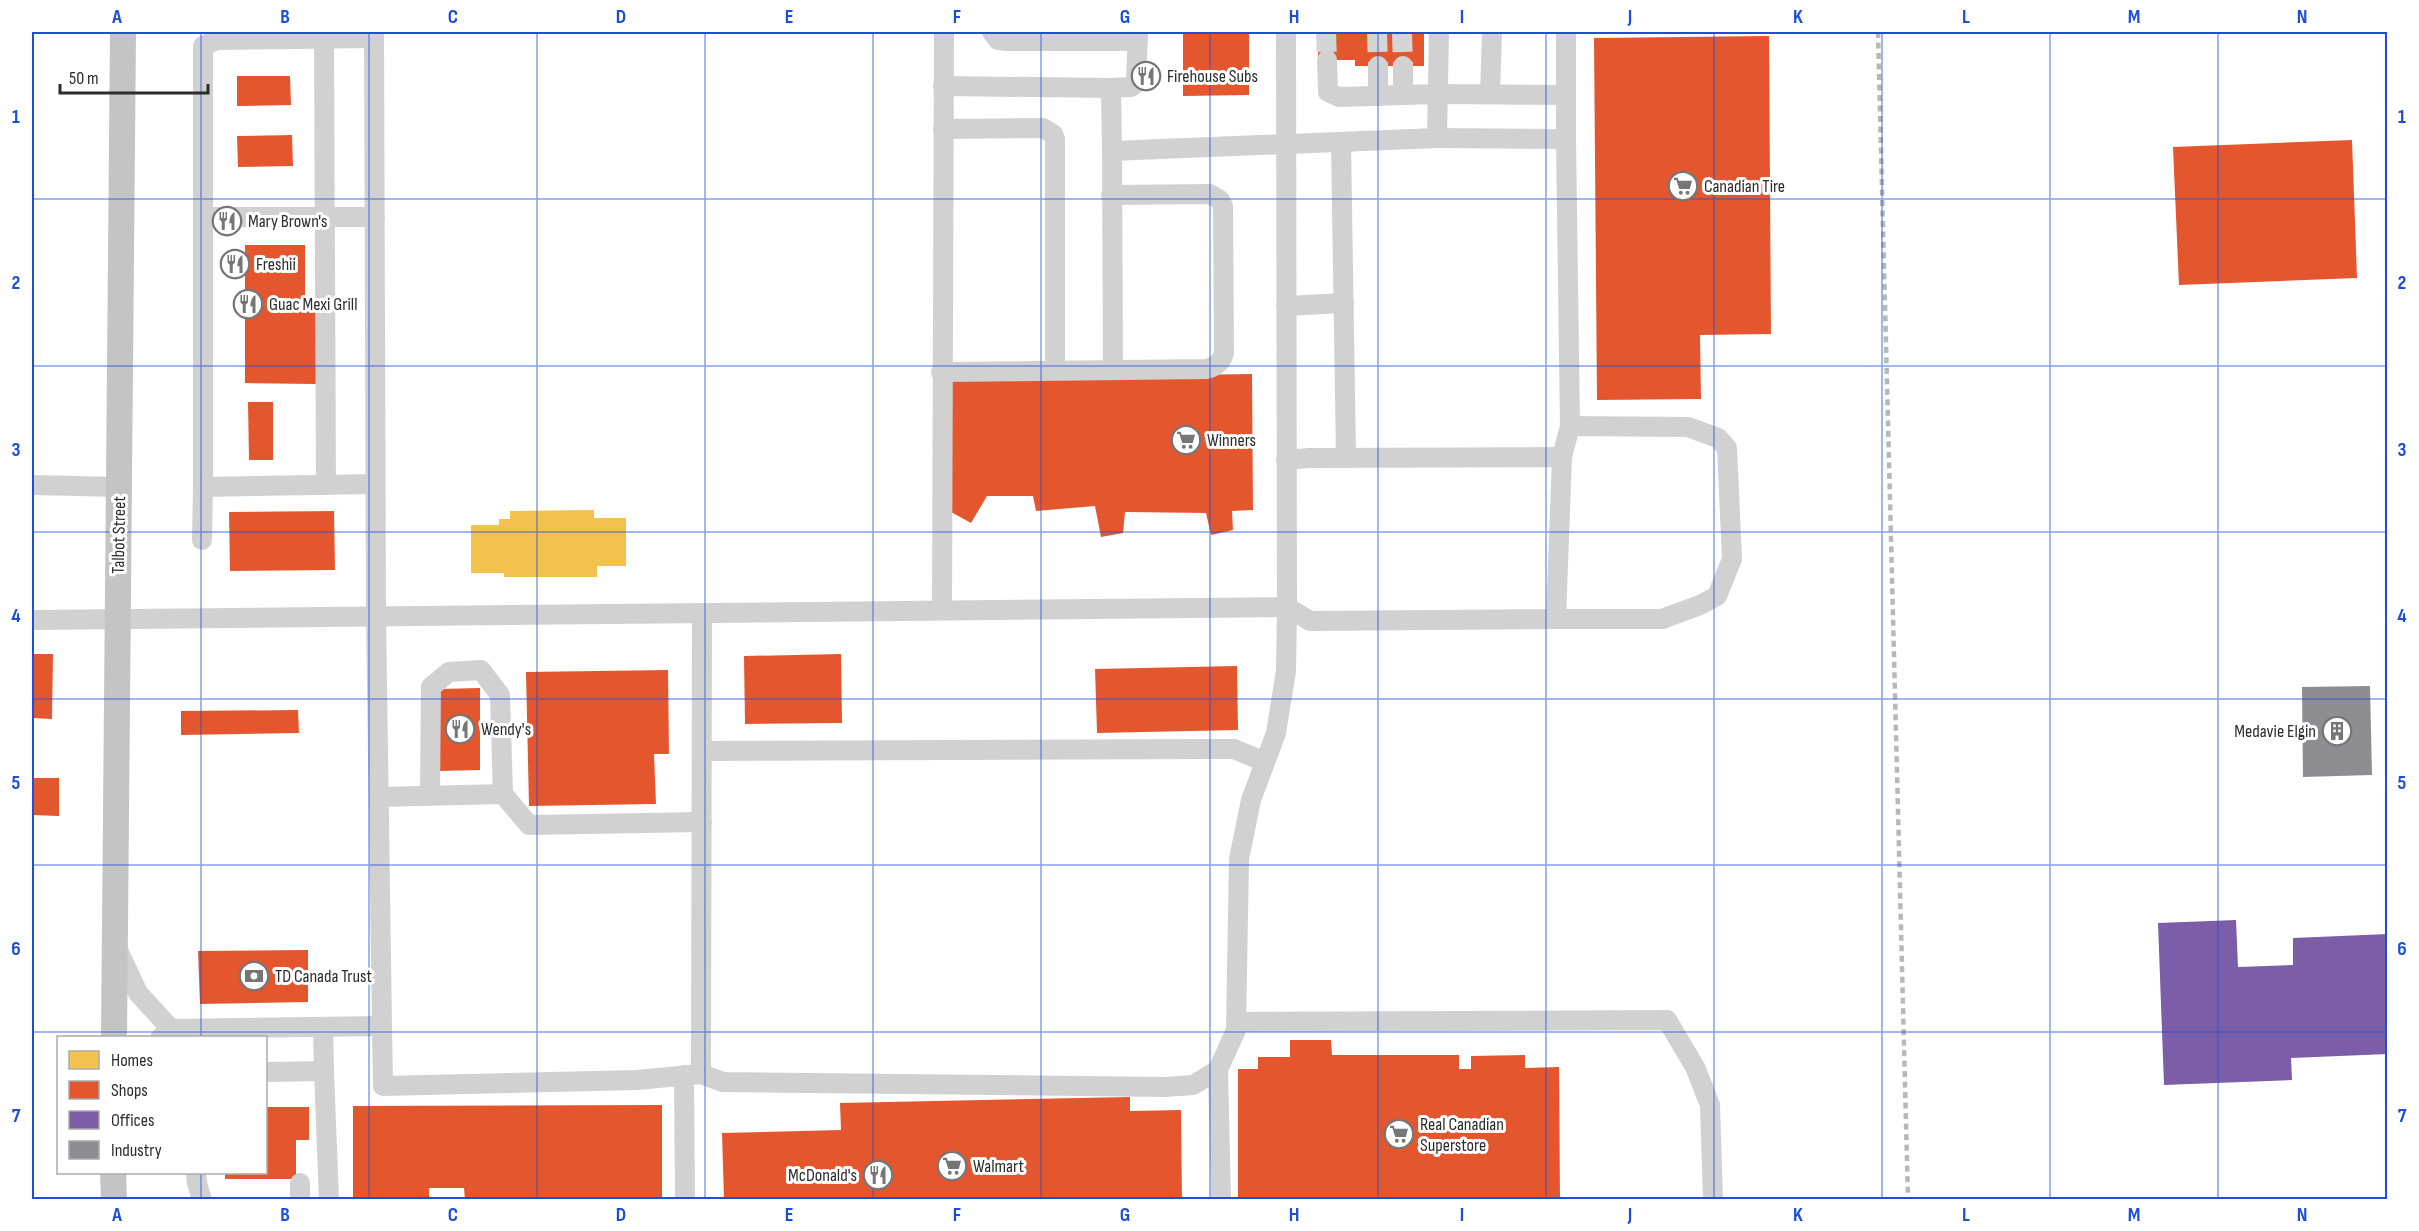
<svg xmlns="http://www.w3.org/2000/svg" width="2419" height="1231" font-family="'Sofia Sans Condensed',sans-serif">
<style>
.homes{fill:#f2c14e}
.shops{fill:#e4572e}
.offices{fill:#7b5ea7}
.industry{fill:#8d8d92}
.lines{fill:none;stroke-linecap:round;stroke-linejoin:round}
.minor-tunnel{stroke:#d5d5d5;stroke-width:20;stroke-dasharray:20 10;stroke-linecap:butt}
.minor{stroke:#d1d1d1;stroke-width:20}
.major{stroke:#c4c4c4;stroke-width:26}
.rail{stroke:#b8b8b8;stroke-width:4.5;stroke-dasharray:6 4.5;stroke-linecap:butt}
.grid{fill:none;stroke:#1d4ed8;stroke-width:1.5;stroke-opacity:0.55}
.labels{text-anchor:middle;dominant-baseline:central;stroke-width:6;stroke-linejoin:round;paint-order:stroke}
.poi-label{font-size:18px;fill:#2c2c2c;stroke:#fff;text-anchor:start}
.street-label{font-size:18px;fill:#2c2c2c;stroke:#fff}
.neatline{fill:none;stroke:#1d4ed8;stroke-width:2}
.grid-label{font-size:20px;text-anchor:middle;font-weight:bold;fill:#1d4ed8}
</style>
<rect width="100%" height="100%" fill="#fff"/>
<!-- homes -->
<path class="homes" d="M594,510V518H626V566H597V577H504V573H471V525H499V519H510V511Z"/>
<!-- shops -->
<g class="shops">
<path d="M1183,32H1249V95L1183,96Z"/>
<path d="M1318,32H1424V66H1355V60H1318Z"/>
<path d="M1769,36L1771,334L1700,335L1701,399L1597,400L1594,38Z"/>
<path d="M237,76H290L291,105L237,106Z"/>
<path d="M292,135L293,166L238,167L237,136Z"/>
<path d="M2352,140L2357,278L2179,285L2173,147Z"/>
<path d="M245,245H305V302L316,303V384L245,383Z"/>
<path d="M1252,374L1253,510L1232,511L1233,530L1211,535L1206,513L1125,512L1123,533L1101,537L1095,506L1036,511L1033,496H987L971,523L951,512L950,378Z"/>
<path d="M248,402H273V460H249Z"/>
<path d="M334,511L335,570L230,571L229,512Z"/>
<path d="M32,654H53L52,719L32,718Z"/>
<path d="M841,654L842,723L745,724L744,656Z"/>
<path d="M1237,666L1238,730L1097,733L1095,669Z"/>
<path d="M668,670L669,754H654L656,804L529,806L526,672Z"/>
<path d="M480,688V770L440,771L439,689Z"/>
<path d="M298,710L299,733L181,735V711Z"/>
<path d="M32,778H59V816L32,815Z"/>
<path d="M308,950V1002L200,1004L198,951Z"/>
<path d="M1290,1040H1331L1332,1055H1459V1069H1471V1056L1525,1055V1068L1559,1067L1560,1200H1238V1069H1258V1057H1290Z"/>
<path d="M1130,1097V1111L1181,1110L1182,1200H724L722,1133L841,1130L840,1103Z"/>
<path d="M662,1105V1200H465L464,1188H429V1200H353V1106Z"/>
<path d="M266,1107H309V1140H296V1179H225V1172H266Z"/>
</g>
<!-- offices -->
<path class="offices" d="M2236,920L2238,967L2293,965V938L2388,934V1054L2291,1058L2292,1080L2164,1085L2158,923Z"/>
<!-- industry -->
<path class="industry" d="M2370,686L2372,775L2303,777L2302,687Z"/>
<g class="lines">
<!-- minor-tunnel -->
<g class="minor-tunnel">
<path d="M1326,32L1327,60"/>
<path d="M1377,32L1378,66"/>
<path d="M1402,32L1403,66"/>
</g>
<!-- minor -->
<g class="minor">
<path d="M374,32L376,616L382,1026"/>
<path d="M992,32L998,40L1004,41H1138"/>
<path d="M1566,32V95"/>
<path d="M374,38L217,40L203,46V487L375,484"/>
<path d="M324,39L326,485"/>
<path d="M1327,60L1328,92L1339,97L1438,94L1566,95V139"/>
<path d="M1378,66V96"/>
<path d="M1403,66V95"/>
<path d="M943,86L1111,88L1112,151"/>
<path d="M1111,88L1131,87L1136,83L1138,32"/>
<path d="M1490,94L1492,32"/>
<path d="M943,129L1043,128L1053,134L1055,139V370"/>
<path d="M1437,138L1566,139L1570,426"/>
<path d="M1341,142L1346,458"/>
<path d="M203,217H375"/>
<path d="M1286,306L1344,303"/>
<path d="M1113,370L1112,151L1437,138L1439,32"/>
<path d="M941,372L1207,369C1217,366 1221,362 1224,353L1223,206L1220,200L1210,194L1111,195"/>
<path d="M1286,460L1309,458L1562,457L1556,619L1310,621L1287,607"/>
<path d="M32,485L119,487"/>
<path d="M202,540L203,487"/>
<path d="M942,610L944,32"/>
<path d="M1556,619H1662L1700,605L1717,596L1732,559L1727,448L1718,438L1688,427L1570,426L1562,457"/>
<path d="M32,620L1287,607L1286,32"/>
<path d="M702,751L1214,749H1234L1265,762"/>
<path d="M430,796L431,687L449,672L481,670L500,695L503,794"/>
<path d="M379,797L503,794L529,825L702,822"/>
<path d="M117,948L138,993L171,1029"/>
<path d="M1237,1022L1667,1020L1695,1067L1710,1105L1713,1200"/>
<path d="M323,1027L324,1071"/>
<path d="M160,1038L171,1029L382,1026L383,1086L637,1080L701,1074L702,613"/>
<path d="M1218,1070L1221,1200"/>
<path d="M266,1072L324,1071L329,1200"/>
<path d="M701,1074L723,1082L1165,1087L1193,1085L1218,1070L1236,1030L1239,859L1251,800L1276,733L1286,671L1287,607"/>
<path d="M684,1075L685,1200"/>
<path d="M196,1172L197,1183L202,1200"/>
<path d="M300,1200V1183"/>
</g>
<!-- major -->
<g class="major">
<path d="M114,1038L123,32"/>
<path d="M113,1172L114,1200"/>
</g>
<!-- rail -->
<path class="rail" d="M1878,32L1908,1200"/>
</g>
<!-- grid -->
<path class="grid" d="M201,32V1038M369,32V1200M537,32V1200M705,32V1200M873,32V1200M1041,32V1200M1210,32V1200M1378,32V1200M1546,32V1200M1714,32V1200M1882,32V1200M2050,32V1200M2218,32V1200M32,199H2388M32,366H2388M32,532H2388M32,699H2388M32,865H2388M32,1032H2388M201,1172V1200"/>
<!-- icons -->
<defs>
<g id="restaurant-ring" transform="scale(1.5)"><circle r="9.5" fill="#fff" stroke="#767676" stroke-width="1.5"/><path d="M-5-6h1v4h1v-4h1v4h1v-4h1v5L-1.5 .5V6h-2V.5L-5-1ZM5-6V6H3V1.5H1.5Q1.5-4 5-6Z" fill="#767676"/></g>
<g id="supermarket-ring" transform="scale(1.5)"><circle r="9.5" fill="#fff" stroke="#767676" stroke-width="1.5"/><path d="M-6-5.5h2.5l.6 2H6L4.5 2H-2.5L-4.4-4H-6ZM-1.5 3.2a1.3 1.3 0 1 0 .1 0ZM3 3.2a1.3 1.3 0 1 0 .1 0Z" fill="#767676"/></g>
<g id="building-ring" transform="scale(1.5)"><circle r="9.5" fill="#fff" stroke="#767676" stroke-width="1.5"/><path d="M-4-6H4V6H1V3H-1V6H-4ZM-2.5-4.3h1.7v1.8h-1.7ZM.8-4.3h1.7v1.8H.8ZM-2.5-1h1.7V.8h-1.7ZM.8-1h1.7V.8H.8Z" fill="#767676"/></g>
<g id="bank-ring" transform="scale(1.5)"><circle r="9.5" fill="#fff" stroke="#767676" stroke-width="1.5"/><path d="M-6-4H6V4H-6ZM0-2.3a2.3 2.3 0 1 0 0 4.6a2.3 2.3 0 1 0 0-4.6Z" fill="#767676"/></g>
</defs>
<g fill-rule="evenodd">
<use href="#restaurant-ring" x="1146" y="76"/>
<use href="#supermarket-ring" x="1683" y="186"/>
<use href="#restaurant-ring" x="227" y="221"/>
<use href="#restaurant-ring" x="235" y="264"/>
<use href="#restaurant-ring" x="248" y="304"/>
<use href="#supermarket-ring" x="1186" y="440"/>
<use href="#restaurant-ring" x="460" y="729"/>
<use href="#building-ring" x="2337" y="731"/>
<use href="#bank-ring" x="254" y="976"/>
<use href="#supermarket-ring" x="1399" y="1134"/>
<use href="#supermarket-ring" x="952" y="1166"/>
<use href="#restaurant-ring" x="878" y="1175"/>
</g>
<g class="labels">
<!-- poi labels -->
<g class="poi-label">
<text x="1167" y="76">Firehouse Subs</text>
<text x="1704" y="186">Canadian Tire</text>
<text x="248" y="221">Mary Brown's</text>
<text x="256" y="264">Freshii</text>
<text x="269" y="304">Guac Mexi Grill</text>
<text x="1207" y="440">Winners</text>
<text x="481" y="729">Wendy's</text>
<text x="2316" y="731" text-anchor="end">Medavie Elgin</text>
<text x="275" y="976">TD Canada Trust</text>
<text x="1420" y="1124">Real Canadian<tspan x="1420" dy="21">Superstore</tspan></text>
<text x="973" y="1166">Walmart</text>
<text x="857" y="1175" text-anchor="end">McDonald's</text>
</g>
<!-- street labels -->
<g class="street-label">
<text transform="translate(119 535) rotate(-89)">Talbot Street</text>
</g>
</g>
<!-- border -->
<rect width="2419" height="1231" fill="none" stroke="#ffffff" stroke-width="66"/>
<!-- legend -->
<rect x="57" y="1036" width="210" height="138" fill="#ffffff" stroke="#ababab" stroke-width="1.5"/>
<rect x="69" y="1051" width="30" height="18" fill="#f2c14e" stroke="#ababab" stroke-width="1.5"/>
<text x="111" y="1066" font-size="18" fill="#2c2c2c">Homes</text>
<rect x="69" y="1081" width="30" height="18" fill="#e4572e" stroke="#ababab" stroke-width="1.5"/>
<text x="111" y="1096" font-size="18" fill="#2c2c2c">Shops</text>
<rect x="69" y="1111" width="30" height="18" fill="#7b5ea7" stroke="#ababab" stroke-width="1.5"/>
<text x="111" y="1126" font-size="18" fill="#2c2c2c">Offices</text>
<rect x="69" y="1141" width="30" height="18" fill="#8d8d92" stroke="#ababab" stroke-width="1.5"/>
<text x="111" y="1156" font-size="18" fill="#2c2c2c">Industry</text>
<!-- scale -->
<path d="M60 84v9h148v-9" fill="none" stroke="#2c2c2c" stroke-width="3"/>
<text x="69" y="84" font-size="18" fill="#2c2c2c" stroke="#ffffff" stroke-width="4.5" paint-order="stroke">50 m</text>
<rect x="33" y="33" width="2353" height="1165" class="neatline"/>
<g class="grid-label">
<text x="117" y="23">A</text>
<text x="285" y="23">B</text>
<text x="453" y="23">C</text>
<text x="621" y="23">D</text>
<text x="789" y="23">E</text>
<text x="957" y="23">F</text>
<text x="1125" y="23">G</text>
<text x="1294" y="23">H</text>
<text x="1462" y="23">I</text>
<text x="1630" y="23">J</text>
<text x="1798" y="23">K</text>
<text x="1966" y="23">L</text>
<text x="2134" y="23">M</text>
<text x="2302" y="23">N</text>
<text x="16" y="123">1</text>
<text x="2402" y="123">1</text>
<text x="16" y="289">2</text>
<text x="2402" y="289">2</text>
<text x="16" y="456">3</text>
<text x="2402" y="456">3</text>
<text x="16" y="622">4</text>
<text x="2402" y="622">4</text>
<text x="16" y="789">5</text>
<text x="2402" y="789">5</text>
<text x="16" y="955">6</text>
<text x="2402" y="955">6</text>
<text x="16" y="1122">7</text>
<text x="2402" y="1122">7</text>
<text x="117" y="1221">A</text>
<text x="285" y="1221">B</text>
<text x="453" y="1221">C</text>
<text x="621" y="1221">D</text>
<text x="789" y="1221">E</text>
<text x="957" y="1221">F</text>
<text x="1125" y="1221">G</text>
<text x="1294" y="1221">H</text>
<text x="1462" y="1221">I</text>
<text x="1630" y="1221">J</text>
<text x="1798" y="1221">K</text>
<text x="1966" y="1221">L</text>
<text x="2134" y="1221">M</text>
<text x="2302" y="1221">N</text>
</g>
</svg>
